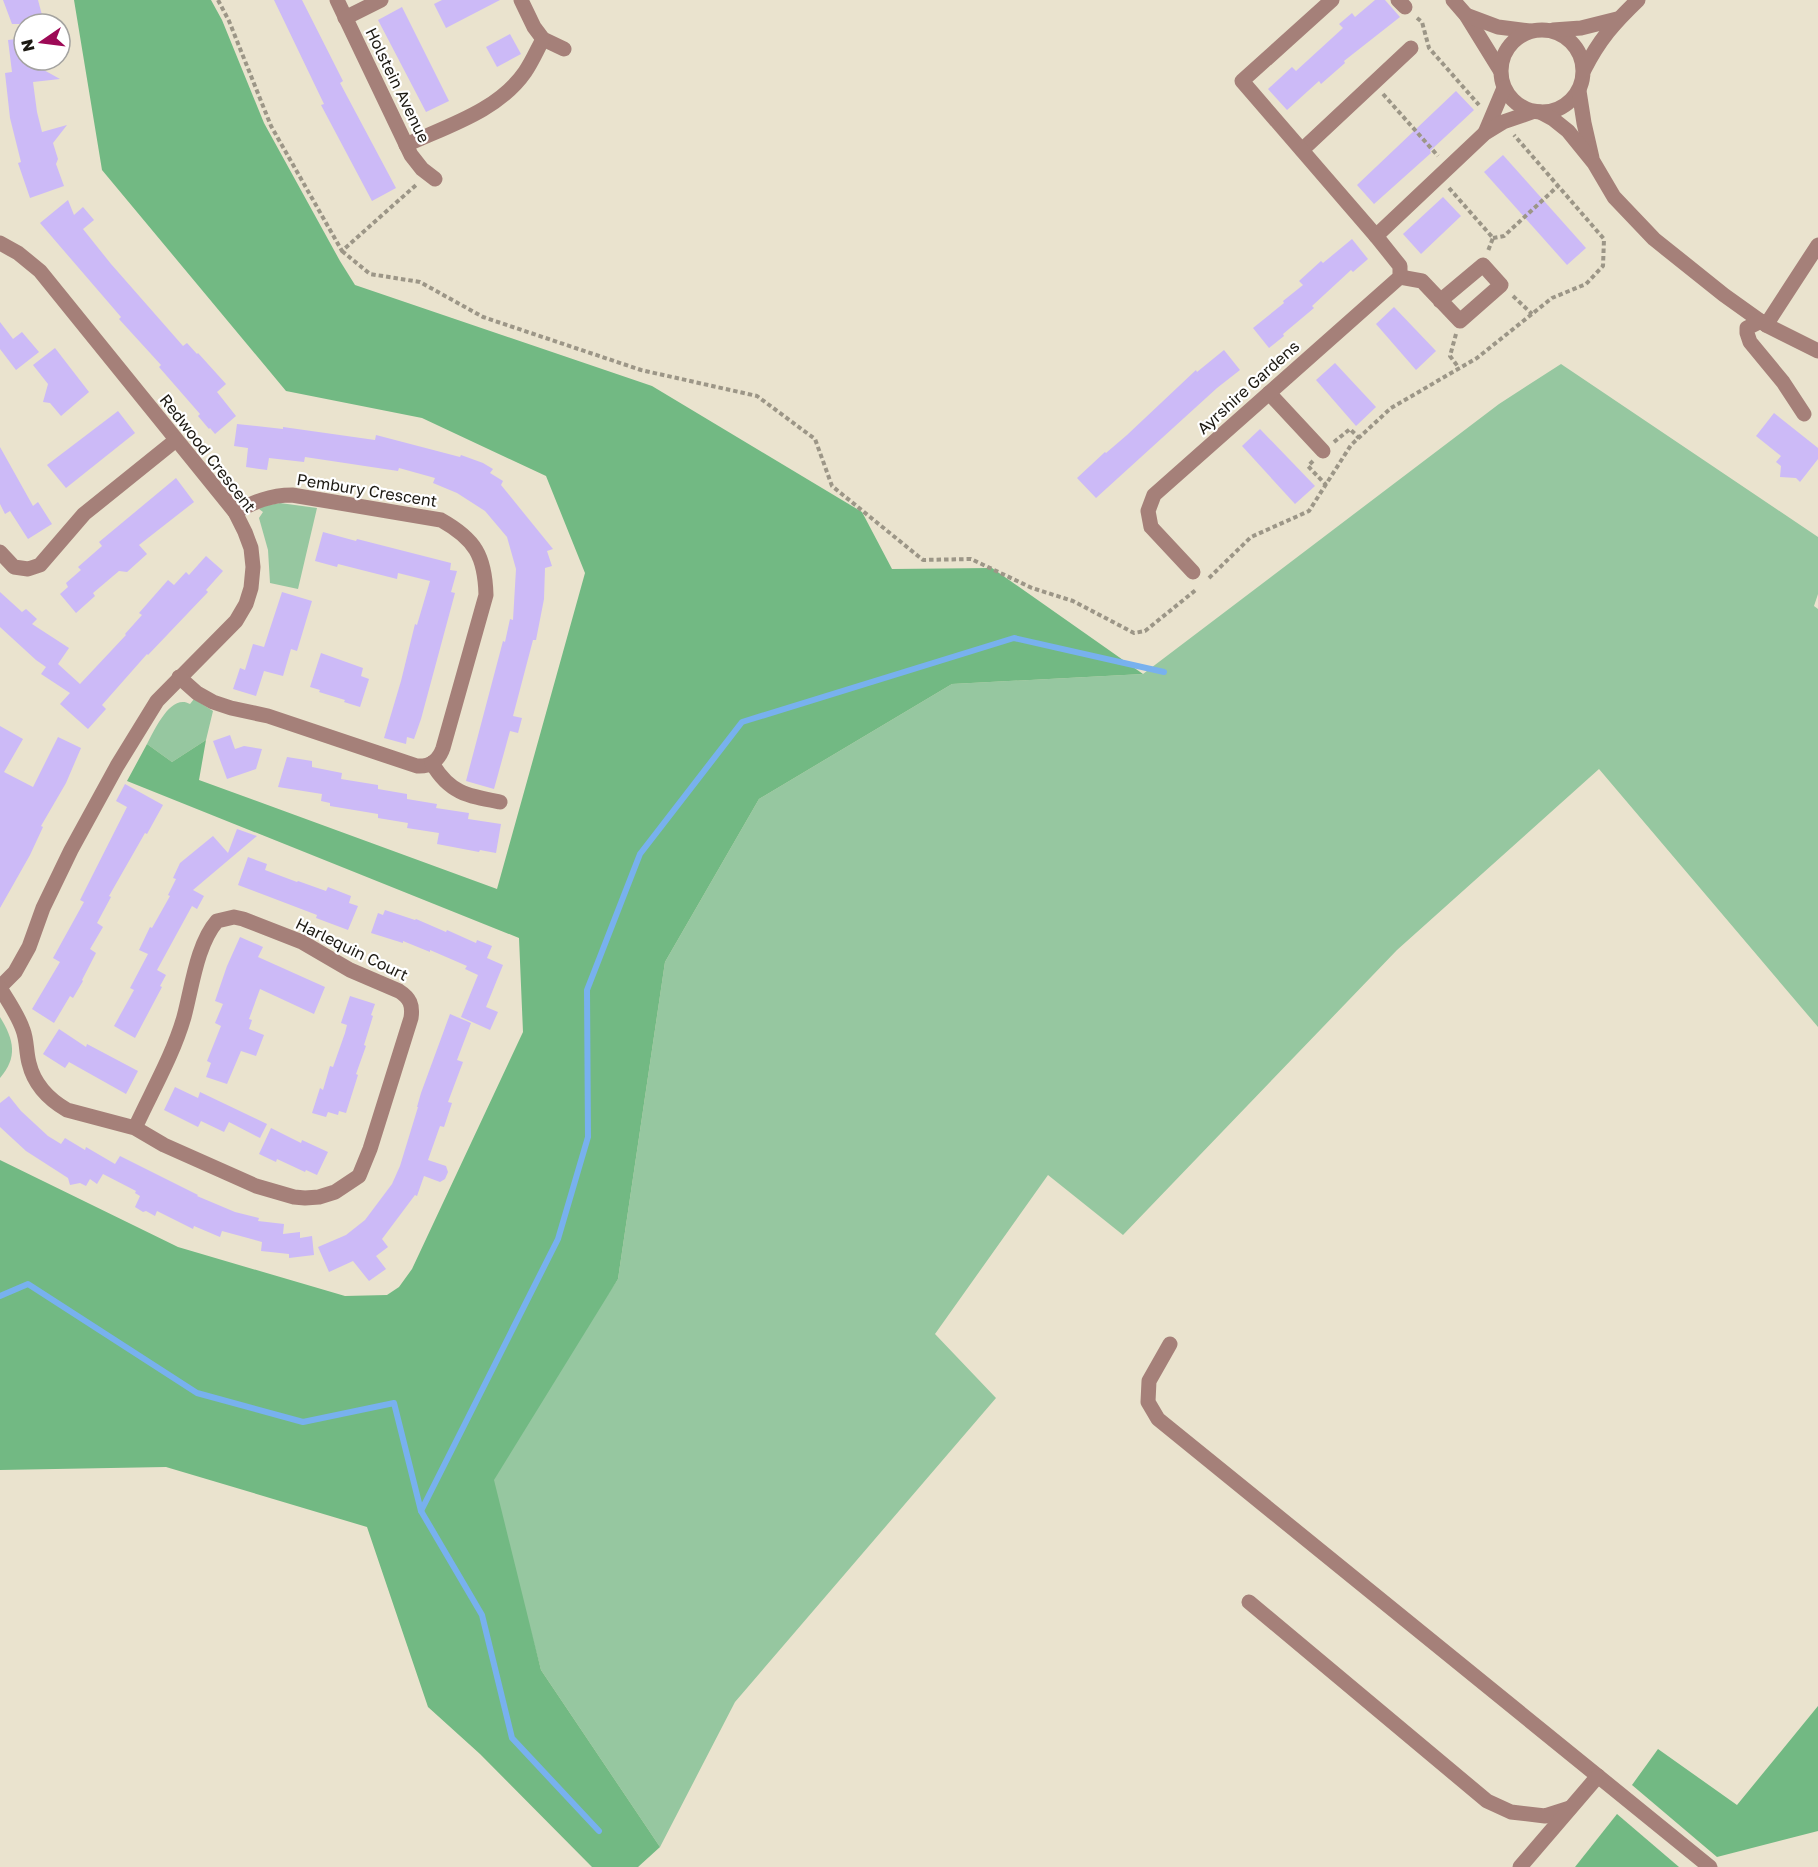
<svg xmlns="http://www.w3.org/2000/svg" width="1818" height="1867" font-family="'Golos Text',sans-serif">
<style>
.green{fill:#96c7a0}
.forest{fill:#72b983}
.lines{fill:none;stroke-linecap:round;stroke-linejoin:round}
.stream{stroke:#78b1ee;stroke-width:6}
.building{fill:#ccbaf7}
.path{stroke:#9c9687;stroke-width:4;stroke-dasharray:4.5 3;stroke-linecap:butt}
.minor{stroke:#a58079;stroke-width:15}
.labels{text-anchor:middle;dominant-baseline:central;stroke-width:4.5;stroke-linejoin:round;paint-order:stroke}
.street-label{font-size:16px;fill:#1c1912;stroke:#fff}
</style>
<rect width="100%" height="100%" fill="#eae3ce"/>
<!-- green -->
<g class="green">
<path d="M1561,364L1818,537V594L1814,606L1818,609V1027L1599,769L1397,950L1123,1235L1048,1175L935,1334L996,1398L735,1702L660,1847L541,1670L489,1473L618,1279L665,962L759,799L952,684L1143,674L1499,404Z"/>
<path d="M280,503L317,508L298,589L270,583L268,550L259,518L263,512L259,509L264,506Z"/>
<path d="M194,699L213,711L206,740L172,762L147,744C155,729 171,693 190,704Z"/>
<path d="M0,1017C14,1040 18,1057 0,1078Z"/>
</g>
<!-- forest -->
<g class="forest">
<path d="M74,0H211L222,20L264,123L340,261L355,285L652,386L862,512L892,569L992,568L1143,674L952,684L759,799L665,962L618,1279L494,1480L541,1670L660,1847L638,1867H592L480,1754L428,1707L367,1527L166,1467L0,1470V1160L178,1247L345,1296L387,1295L399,1287L412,1269L523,1032L519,938L127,781L147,744L172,762L206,740L199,780L497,889L585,573L546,476L422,418L286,391L102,170Z"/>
<path d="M1818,1706V1831L1717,1857L1632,1785L1658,1749L1737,1805Z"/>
<path d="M1617,1814L1679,1867H1575Z"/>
</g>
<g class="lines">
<!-- stream -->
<g class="stream">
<path d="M0,1296L28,1284L197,1393L303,1422L394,1403L421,1511L558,1239L588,1137L587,990L640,854L742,722L1014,638L1164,672"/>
<path d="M421,1511L482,1615L512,1738L599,1831"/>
</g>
</g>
<!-- building -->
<g class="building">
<path d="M3,0H38L42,15L36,17L38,24H12Z"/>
<path d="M274,0H302L343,81L340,83L396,188L372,201L321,105L324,104Z"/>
<path d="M442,0H500L446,28L434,4Z"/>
<path d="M1375,0H1385L1400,17L1344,61L1345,63L1321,84L1319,81L1287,110L1268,89L1292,67L1296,71L1343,28L1339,24L1352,13L1355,17Z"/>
<path d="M402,7L449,101L426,112L378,20Z"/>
<path d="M510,34L521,54L497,67L486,47Z"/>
<path d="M24,38V60H41L42,69L60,79L33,82L37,112L42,132L67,125L53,143L58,159L56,164L64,186L30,198L18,163L21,162L10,118L5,73L12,72L8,40Z"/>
<path d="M1456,91L1474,110L1430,151L1431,153L1374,204L1357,185Z"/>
<path d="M1503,155L1586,248L1567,265L1484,172Z"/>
<path d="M1443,197L1461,216L1421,254L1403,234Z"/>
<path d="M68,200L74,215L83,207L94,220L83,229L111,264L183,346L187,343L197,354L198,353L226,384L217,392L236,416L215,434L210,428L209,429L198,416L200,414L159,367L161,365L119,319L121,317L40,223Z"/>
<path d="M1352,239L1368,259L1353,272L1351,270L1312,306L1314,308L1283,334L1284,336L1269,348L1253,328L1284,303L1283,301L1303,285L1299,281L1321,261L1323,263Z"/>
<path d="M1394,307L1436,351L1416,370L1376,324Z"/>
<path d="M0,322L13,339L22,332L39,352L16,370L0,349Z"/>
<path d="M55,348L89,392L61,416L50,403L43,402L48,384L33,365Z"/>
<path d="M1224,350L1240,370L1217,388L1096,498L1077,478L1105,452L1106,453L1127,435L1196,370L1197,372Z"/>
<path d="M1335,363L1376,407L1356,426L1316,380Z"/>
<path d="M118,411L135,433L66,488L47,465Z"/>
<path d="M1774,413L1818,448V459L1800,482L1796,478L1780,477L1781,466L1776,462L1781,456L1756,436Z"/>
<path d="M237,424L283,429V427L375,440L376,435L460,457L461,455L483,463L493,469L490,473L503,481L501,485L553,549L547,551L552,566L545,568L544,599L536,640H533L513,716L522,718L518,733L510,731L494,789L466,781L503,641L505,642L510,619L513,620L516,569L507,537L485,511L457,493L433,483L435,478L399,468L398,471L305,457L304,462L269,458L267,470L246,467L248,448L234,446Z"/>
<path d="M1260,429L1315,486L1295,504L1242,446Z"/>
<path d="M0,447L33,506L38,502L52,524L28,539L10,511L5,514L0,504Z"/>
<path d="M176,478L194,502L139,545L147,554L127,572L119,571L93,593L95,596L76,613L60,594L68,587L66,583L81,570L78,567L102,546L99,542Z"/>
<path d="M323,532L356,541L357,539L451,563L450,570L457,571L451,592L455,593L421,719L414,739L407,737L406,744L384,738L401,681L415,624L417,625L430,581L398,573L397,579L338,564L337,567L315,561Z"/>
<path d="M206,556L223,571L206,590L208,592L148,655L147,654L102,705L106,709L88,729L60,704L70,693L41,674L46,667L36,660L0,627V592L22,612L26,609L37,619L32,624L69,648L58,664L80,684L126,635L125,634L142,615L139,613L168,580L174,585L186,572L189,575Z"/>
<path d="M282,592L312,601L297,651L291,649L283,676L264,671L256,696L233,689L240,668L245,670L253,644L264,647Z"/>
<path d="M321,653L363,668L361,676L369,679L360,707L344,702L345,700L319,692L320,690L310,687Z"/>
<path d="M0,726L23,739L4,772L33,787L58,737L81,748L66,783L41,826L43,827L30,855L0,908Z"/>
<path d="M230,735L235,749L244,746L262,749L256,769L227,779L213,741Z"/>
<path d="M287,757L312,761V767L342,773L341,779L378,785V789L407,794V799L437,804L436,808L469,813L468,819L501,824L496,853L480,850L479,852L437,844L439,833L407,828L408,823L378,818V814L330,806V803L321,801L322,794L278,787Z"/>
<path d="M125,784L163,805L147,834L145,833L109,896L111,897L97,923L103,927L90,949L96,953L82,980L83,981L73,998L70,996L54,1023L32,1009L60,962L53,958L84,902L80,900L127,807L116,801Z"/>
<path d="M237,829L257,836L193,890L204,896L197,909L192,906L157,970L166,975L160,986L162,987L135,1038L114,1026L134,990L130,988L148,954L139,950L150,927L152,928L170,896L168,895L176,879L173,878L180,863L213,836L228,853Z"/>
<path d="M248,857L267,864L265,870L297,882L298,881L326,891L328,887L351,896L349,903L358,906L348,930L316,918L317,915L238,885Z"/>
<path d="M385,910L415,920L416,919L446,932L447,930L476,943L477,940L492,946L487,958L503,965L486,1007L498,1012L490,1030L461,1017L478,975L465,969L467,966L430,950V952L403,941V943L371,933L378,913L383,915Z"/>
<path d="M240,937L263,947L258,957L325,987L314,1014L260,989L249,1019L252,1020L249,1029L264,1035L256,1056L241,1051L227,1084L206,1077L211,1063L207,1061L221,1026L215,1023L223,1004L215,1001L227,966Z"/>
<path d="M350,996L375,1004L371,1015L373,1016L364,1045L366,1046L356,1074L358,1075L346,1113L339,1111L338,1115L328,1112L326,1117L312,1113L320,1088L323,1090L330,1066L333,1067L345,1033L347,1025L341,1023Z"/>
<path d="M450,1014L471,1023L457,1060L463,1062L448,1102L452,1103L444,1127L440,1126L428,1160L446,1166L448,1172L445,1179L440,1182L424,1176L417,1196L415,1195L382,1239L388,1247L376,1256L386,1269L369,1281L353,1261L329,1272L318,1247L346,1235L365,1220L392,1184L400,1166L418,1107H417L421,1093Z"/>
<path d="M59,1029L86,1047L87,1044L138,1071L126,1094L69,1062L65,1068L43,1054Z"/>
<path d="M175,1087L198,1098L200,1092L267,1124L260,1138L229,1122L224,1132L201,1121L198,1127L164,1110Z"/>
<path d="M9,1096L21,1111L48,1136L61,1144L65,1138L85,1150L86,1147L115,1164L120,1156L198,1195L197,1196L235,1212L259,1218L258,1221L284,1224L283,1234L300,1232V1238L312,1236L314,1255L289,1258V1254L261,1251L262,1242L222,1231L220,1237L194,1226L193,1229L157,1211L155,1216L146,1211L143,1212L135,1207L140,1196L135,1193L136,1191L103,1174L97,1184L90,1179L86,1186L80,1183L70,1185L68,1178L26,1151L0,1127V1103Z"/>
<path d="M271,1128L301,1143L302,1140L328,1152L317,1175L306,1170L305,1172L277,1159L276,1162L259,1154Z"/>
</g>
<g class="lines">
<!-- path -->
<g class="path">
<path d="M218,0L229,21L271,126L342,251L416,185"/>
<path d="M1417,18L1422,22L1429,48L1479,105"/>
<path d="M1383,94L1438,156"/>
<path d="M1449,188L1493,238L1488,251"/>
<path d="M1493,238L1504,236L1558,186"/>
<path d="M342,251L370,274L420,282L483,317L641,370L757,396L815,439L832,486L923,560L971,559L1032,588L1073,601L1134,633L1145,631L1197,589"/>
<path d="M1513,296L1532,314"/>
<path d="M1456,334L1450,356L1459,368"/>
<path d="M1334,442L1350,429L1359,438"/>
<path d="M1313,461L1308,466L1326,485"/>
<path d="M1209,578L1251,537L1309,511L1351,445L1391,408L1477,358L1552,298L1586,284L1603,266L1604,239L1514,135"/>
</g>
<!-- minor -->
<g class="minor">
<path d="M337,0L411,155L422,169L435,179"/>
<path d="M521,0L534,27L543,39L564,49"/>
<path d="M1398,0L1405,7"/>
<path d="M1453,0L1466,15L1500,70"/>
<path d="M1466,15L1498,27L1530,31"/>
<path d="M345,18L381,0"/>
<circle cx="1542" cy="71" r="41"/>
<path d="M1553,30L1581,28L1617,19"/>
<path d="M1584,70C1599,40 1614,23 1638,0"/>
<path d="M1579,91L1584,123L1592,158"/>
<path d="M1540,112L1553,119L1568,131L1594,163L1614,197L1654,239L1724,295L1766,325L1818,351"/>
<path d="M1485,133L1504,88"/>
<path d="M406,145C447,126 498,111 525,72C532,62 537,50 543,39"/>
<path d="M1302,150L1411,48"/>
<path d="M1376,236L1485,133L1503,122L1532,112"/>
<path d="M0,243L18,253L40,271L235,512L245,532L251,548L253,567L251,588L246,604L236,621L157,701L117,766L71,850L43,908L29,947L15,972L0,987"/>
<path d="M1400,277L1422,281L1460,321L1501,285L1483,265L1440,301"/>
<path d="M1761,321L1747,328V333L1750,342L1783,382L1804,414"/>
<path d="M1766,325L1818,245"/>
<path d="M1269,393L1323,451"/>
<path d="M0,552L14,567L28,569L40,565L84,514L176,440"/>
<path d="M1193,572L1151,527L1148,511L1154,495L1400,277V266L1376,236L1242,81L1332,0"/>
<path d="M179,677L197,693L213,702L231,708L268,716L417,766C430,767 439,760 443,748L486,595C485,556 475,539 441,520L292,495C270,495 254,502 235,512"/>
<path d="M432,763C449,793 468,796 500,802"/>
<path d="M0,988C8,1001 18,1015 23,1030C27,1040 26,1052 29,1063C34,1084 48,1099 67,1110L135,1128L164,1145L256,1186L294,1197L305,1198L319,1197L335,1192L359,1176L370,1149L411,1018C413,1005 410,998 399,991L350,970L302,942L243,919L234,917L217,921C197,944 192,987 184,1017C173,1055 152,1091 135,1128"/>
<path d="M1170,1344L1149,1381L1148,1402L1158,1419L1710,1867"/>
<path d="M1249,1602L1487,1801L1511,1812L1545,1816L1570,1808"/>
<path d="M1520,1867L1598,1776"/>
</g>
</g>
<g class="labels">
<!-- street labels -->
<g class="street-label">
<text transform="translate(398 85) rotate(64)">Holstein Avenue</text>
<text transform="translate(1248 387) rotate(-42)">Ayrshire Gardens</text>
<text transform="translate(208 453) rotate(52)">Redwood Crescent</text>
<text transform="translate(367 490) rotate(9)">Pembury Crescent</text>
<text transform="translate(352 949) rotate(26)">Harlequin Court</text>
</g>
</g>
<!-- north arrow -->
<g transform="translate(42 42) rotate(256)"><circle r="28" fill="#ffffff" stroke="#a4a3a0" stroke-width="1.5"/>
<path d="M0-4.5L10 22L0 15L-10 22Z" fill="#9d0956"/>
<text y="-9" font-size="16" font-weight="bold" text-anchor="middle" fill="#1c1912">N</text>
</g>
</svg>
